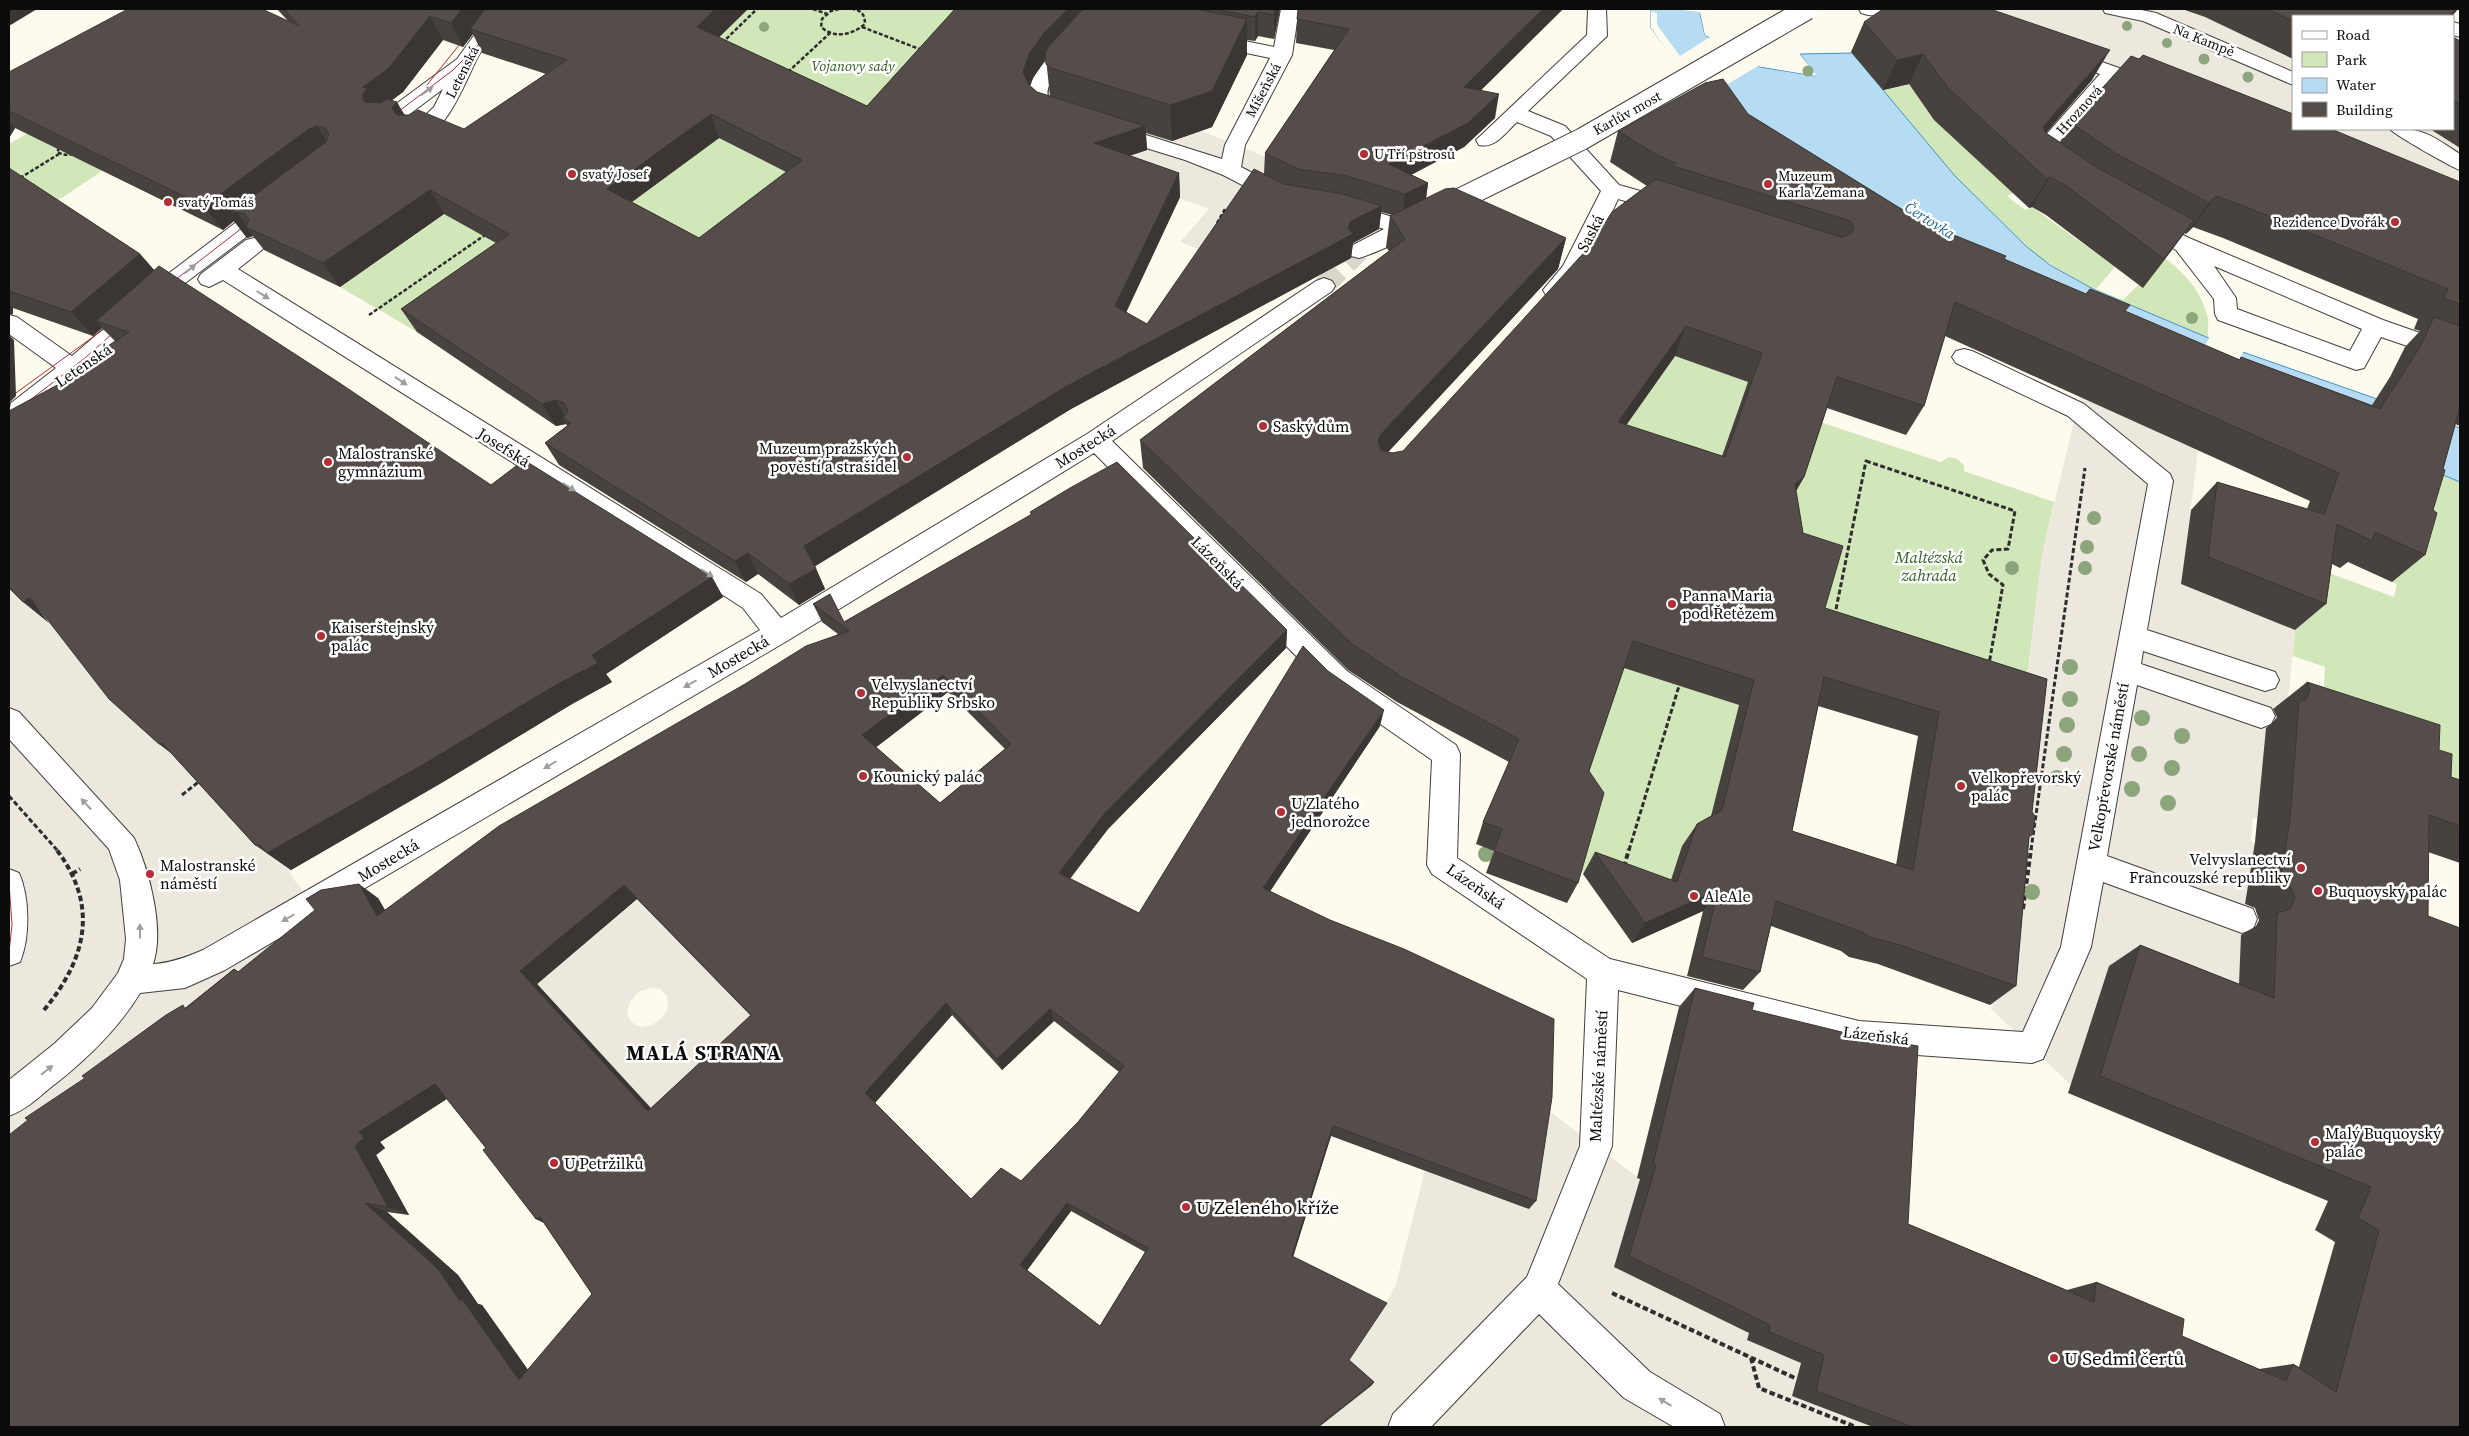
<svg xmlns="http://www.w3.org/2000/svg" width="2469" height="1436" font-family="'Source Serif 4',serif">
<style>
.green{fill:#d1e6b9}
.plaza{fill:#ede8dd;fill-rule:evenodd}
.water{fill:#b5dcf2;stroke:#4192c4}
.pier{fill:#fefaed}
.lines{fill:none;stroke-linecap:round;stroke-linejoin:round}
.minor-tunnel{stroke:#dad6cb;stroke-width:21;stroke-dasharray:21 11;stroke-linecap:butt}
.minor-casing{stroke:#3f3f3f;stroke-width:2}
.path-far2{stroke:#2e2e2e;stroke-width:2.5;stroke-dasharray:4 2;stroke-linecap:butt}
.path-far1{stroke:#2e2e2e;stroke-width:3;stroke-dasharray:5 2.5;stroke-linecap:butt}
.path{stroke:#2e2e2e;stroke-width:4;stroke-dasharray:5.5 3;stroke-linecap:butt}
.minor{fill:#fff;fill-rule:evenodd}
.tram{stroke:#b32e37;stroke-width:1}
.minor-bridge-casing{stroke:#3f3f3f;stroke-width:23;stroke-linecap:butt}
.minor-bridge{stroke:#fff;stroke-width:21}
.tree{fill:#8ca57d}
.wall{fill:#48423f;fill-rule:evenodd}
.shaded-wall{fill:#3b3633}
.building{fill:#544d49;stroke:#3b3633;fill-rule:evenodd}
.oneway{fill:#9e9e9e}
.poi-dot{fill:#b32e37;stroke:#fff;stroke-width:2}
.labels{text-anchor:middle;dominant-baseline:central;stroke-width:5;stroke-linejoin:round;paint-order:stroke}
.far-street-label{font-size:14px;fill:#0c0c0c;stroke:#fff}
.far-park-label{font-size:14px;font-style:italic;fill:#2f5f21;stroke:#fff}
.far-poi-label{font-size:14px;fill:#0c0c0c;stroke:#fff;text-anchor:start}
.far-water-label{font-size:15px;font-style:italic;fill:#1e6495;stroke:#fff}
.street-label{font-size:16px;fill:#0c0c0c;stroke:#fff}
.poi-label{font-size:16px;fill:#0c0c0c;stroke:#fff;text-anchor:start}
.park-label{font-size:16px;font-style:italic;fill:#2f5f21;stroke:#fff}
.near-poi-label{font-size:19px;fill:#0c0c0c;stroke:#fff;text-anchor:start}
.district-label{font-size:21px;font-weight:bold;letter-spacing:1px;fill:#0c0c0c;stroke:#fff}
</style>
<rect width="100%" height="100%" fill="#fefaed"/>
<!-- green -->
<g class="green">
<path d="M748,9H980L865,143L695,61Z"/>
<path d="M1909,84L1934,120L2013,193L2007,196L2025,210L2032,207L2115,267L2096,289L2123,300L2165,258C2186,275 2202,291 2208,319C2209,325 2207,333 2208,338L2095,290L2037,256L1955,176L1883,90Z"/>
<path d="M30,132L108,167L39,213L9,204V144Z"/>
<path d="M719,138L810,184L709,262L618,212Z"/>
<path d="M452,209L498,244L417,332L340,287Z"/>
<path d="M1675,356L1754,384L1743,396L1712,485L1599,463Z"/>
<path d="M1817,421L1941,462L1949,457L1957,459L1964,465V471L2054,502L2042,555L2024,704L1808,635L1778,535Z"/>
<path d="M2420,465L2460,482V817L2322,724L2325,667L2293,656L2295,630L2318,569L2394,597L2397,584L2392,582L2405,541Z"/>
<path d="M1621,667L1739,705L1702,855L1683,846L1675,869L1671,901L1618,886L1574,869L1573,809Z"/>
</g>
<!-- plaza -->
<g class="plaza">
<path d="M1923,9H2182L2205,17L2293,58V129H2430L2460,148V225L2123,86L2089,79Z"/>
<path d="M1030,78L1202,131L1389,207L1340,242L1221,258L1180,242L1209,209L988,130Z"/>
<path d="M2080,396L2198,451L2181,584L2295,630L2287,713L2268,707L2257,818H2253L2251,841L2255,843L2242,919L2245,940L2238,1017L2109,966L2071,1085L1989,1007L1992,1008L1993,1005L1990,1001L2042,555Z"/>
<path d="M9,577L166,744L285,862L295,881L314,903V941L9,1167Z"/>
<path d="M654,886L781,1011L647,1136L637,1093L562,1012L519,999ZM649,988L660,989L667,996L668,1007L663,1017L652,1025L641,1027L631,1022L627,1013L630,1002L637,993Z"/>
<path d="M1545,1108L1640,1179L1615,1264L1749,1333L1748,1340L1755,1343L1757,1337L1774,1344L1773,1351L1783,1355L1784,1347L1802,1356L1792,1396L1873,1427H1320L1370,1386L1346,1364L1383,1309L1396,1284L1425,1170Z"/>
</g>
<!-- water -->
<path class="water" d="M1651,9H1707L1700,13L1705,35L1760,67L1816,76L1800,54L1852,53L1955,176L2027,247L2050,265L2095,290L2237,350L2460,428V482L1923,260L1673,58L1651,28Z"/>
<!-- pier -->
<g class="pier">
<path d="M1672,9H1707L1709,14L1703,15L1707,33L1761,64L1811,73L1798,56V52L1817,76L1758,66L1701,100L1651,28V11L1657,13V25L1680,56L1710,37L1705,35L1700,12Z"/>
<path d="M2210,336L2244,350L2224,390L2188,378Z"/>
</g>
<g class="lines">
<!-- minor-tunnel -->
<path class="minor-tunnel" d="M1324,286L1359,251"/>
<!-- minor casing -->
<g class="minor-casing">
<g id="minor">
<path d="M493,9H512C502,24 489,37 480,53C467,75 445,146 411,137L408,132L434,107L443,89L395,125L388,126L381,125L378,120L381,115L457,59Z"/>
<path d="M1281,9H1299L1292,55L1245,145L1241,167L1287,191L1291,196L1287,201L1280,203L1273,201L1223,175L1185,160L1104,135L1101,130L1104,125L1111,124L1222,159L1225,145L1270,58L1203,44L1200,40L1203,36L1210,34L1274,47Z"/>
<path d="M1588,9H1606L1607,36L1528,111L1565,126L1619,185L1676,201L1679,206L1676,211L1668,213L1618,199C1607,222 1582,284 1561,296C1556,299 1551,297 1546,295L1543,290L1563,266L1601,191L1551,136L1517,122C1506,132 1495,149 1479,145L1476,140L1587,35Z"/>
<path d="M1859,9H1920L1925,10L1927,14L1925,18L1918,20L1868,15L1861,13Z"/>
<path d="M2103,9H2137L2156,13L2293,72V85L2143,21L2105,13Z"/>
<path d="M2453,22L2460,24V37L2453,35Z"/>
<path d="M1073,38L1080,40L1083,44C1074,56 1040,82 1049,99C1054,107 1066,106 1071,114L1068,118C1059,121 1054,118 1045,115C1037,111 1027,102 1028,91C1029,76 1060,42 1073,38Z"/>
<path d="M2065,49L2159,82L2162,86L2159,90L2152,92L2117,80L2049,155L2056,163L2053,168C2042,171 2033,166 2027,156L2100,74L2058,59L2055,55L2058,51Z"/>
<path d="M2390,129C2423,127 2434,137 2460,154V170C2453,168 2393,134 2390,129Z"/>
<path d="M271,200L279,202L282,207L279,212L176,290L87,369L84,376L75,378L27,415L19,418L11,415L9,412L11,403L56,368L9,334V315L17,317L72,356L160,280L263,202Z"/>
<path d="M1344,202L1402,220L1413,216L1421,218L1424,223C1417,235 1373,254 1359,258L1351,256L1348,251L1351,246L1384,229L1336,214L1333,209L1336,204Z"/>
<path d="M2147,217L2189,238L2383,320L2460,347V364L2381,337L2364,368L2356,370L2218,320L2215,314L2214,299L2176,250L2139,229L2136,224L2139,219ZM2214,266L2362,329L2350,351L2237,309L2236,298Z"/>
<path d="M254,238L262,240L265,245L262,250L238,269L761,594L781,618L1087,434L1316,281L1324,278L1332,281L1335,286L1332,291L1112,441L1347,671L1456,745L1460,754L1457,858L1610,959L1859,1021L2023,1032L2061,947L2148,484L2068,416L1956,363L1952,357L1956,351L1964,349L1972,351L2084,404L2170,474L2173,481L2147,630L2275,672L2279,680L2275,688L2265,691L2143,651L2141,664L2271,708L2275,716L2271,724L2261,728L2137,685L2107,856L2253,909L2257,919L2253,929L2242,933L2103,882L2091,947L2043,1059L2032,1063L1859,1051L1618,990L1612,1146L1558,1284L1650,1372L1720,1414L1725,1427H1674L1624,1398L1539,1314L1431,1427H1388L1393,1414L1527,1277L1580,1146L1587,979L1432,874L1427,865L1432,760L1327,687L1094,453L787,641L225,970L185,988L140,993C117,1031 85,1061 50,1088C37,1099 25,1110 9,1116V1080L54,1044L92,1008L118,973L124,959L126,939L120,880L109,849L9,739V708L19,712L134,838C149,870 165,929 153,964C171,963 187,957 203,950L760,630L743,608L726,597L223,280L209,287L201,284L198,279L201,274L246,240Z"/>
<path d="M9,869L19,873C30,898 30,938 20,962L9,966Z"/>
</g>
</g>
<!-- path-far2 -->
<g class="path-far2">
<path d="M813,9L827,14"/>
<path d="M839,9L831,11L822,19L821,27C835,39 852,35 865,24C865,15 862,11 853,9"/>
<path d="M862,27L922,50"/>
<path d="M722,43L757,9"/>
<path d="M788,72L830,33"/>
<path d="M81,138L86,144C79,154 68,158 57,152L62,143Z"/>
<path d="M20,178L59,154"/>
<path d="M1217,223L1225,209"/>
<path d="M369,315L485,235"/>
</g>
<!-- path-far1 -->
<g class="path-far1">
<path d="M1866,461L2015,511L2008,549L1992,550L1983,560L1989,574L2003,585L1989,664L1834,619Z"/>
<path d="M182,795L201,780"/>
<path d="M9,796L57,850"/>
<path d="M1629,850L1679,686"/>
<path d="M2031,850L2085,468"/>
</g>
<!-- path -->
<g class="path">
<path d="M1624,867L1629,849"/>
<path d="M72,874L80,869"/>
<path d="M2023,909L2031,849"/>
<path d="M44,1010C87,958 99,905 56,849"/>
<path d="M1612,1293L1797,1379"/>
<path d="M1751,1358L1759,1388L1856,1427"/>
</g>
<!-- minor -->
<use href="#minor" class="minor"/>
<!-- tram -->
<g class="tram">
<path d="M427,85L468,34"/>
<path d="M390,118L453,70L487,36"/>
<path d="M166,287L251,221"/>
<path d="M9,398L115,321"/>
<path d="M9,416L85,358L121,326"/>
<path d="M9,883L12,925L9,952"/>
</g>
<!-- minor-bridge casing -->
<g class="minor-bridge-casing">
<path id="minor-bridge" d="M1442,208L1582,139L1807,9"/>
</g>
<!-- minor-bridge -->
<use href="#minor-bridge" class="minor-bridge"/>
</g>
<!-- trees -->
<g class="tree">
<circle cx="2127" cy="26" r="5"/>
<circle cx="764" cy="27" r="5"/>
<circle cx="2167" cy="43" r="5"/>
<circle cx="2204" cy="59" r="5.5"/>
<circle cx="1808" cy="71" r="5.5"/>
<circle cx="2248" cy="77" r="5.5"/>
<circle cx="2192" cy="318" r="6"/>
<circle cx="2094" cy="518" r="7"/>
<circle cx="2087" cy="547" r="7"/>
<circle cx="2012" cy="568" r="7"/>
<circle cx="2085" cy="568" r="7"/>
<circle cx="2070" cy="667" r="8"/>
<circle cx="2070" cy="699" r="8"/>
<circle cx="2142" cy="718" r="8"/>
<circle cx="2067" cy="725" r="8"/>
<circle cx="2182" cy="736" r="8"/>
<circle cx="2064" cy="754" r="8"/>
<circle cx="2139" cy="754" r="8"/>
<circle cx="2172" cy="768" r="8"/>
<circle cx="2057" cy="778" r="8"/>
<circle cx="2132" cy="789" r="8"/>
<circle cx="2168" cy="803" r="8"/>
<circle cx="1486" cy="854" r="8"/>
<circle cx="2032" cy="892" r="8"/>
</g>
<!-- wall -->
<g class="wall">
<path d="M277,9H748L719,37L867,106L955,9H1280L1274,39L1258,36L1255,41L1247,40V55L1212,127L1172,141L1146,133L1147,150L1129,156L1179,173L1180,197L1126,312L1147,324L1264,174L1265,153L1334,50L1296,43L1297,19L1563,9L1481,90L1495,118L1464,147L1411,175L1428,183L1426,198L1566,238L1558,269L1388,452L1392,453L1403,451L1647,186L1610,162L1618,131L1748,114L1924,223L2004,259L2239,360L2241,357L2372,405L2390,377L2405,347L2420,331L2414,329L2418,319L2223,238L2193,227L2186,234L2184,233L2143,288L2046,215L2032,207L2029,208L1934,120L1909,84L1883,90L1851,52L1864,22L2092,80L2046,133L2060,142L2071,123L2460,182V426L2455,424L2443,469L2433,510L2425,555L2392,582L2348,562L2340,568L2332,564L2326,604L2295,630L2181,584L2191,510L2217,482L2307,509L2310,501L1945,336L1924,406L1906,435L1827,408L1804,477L1796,491L1803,533L1825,608L2047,679L2029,837L2016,986L1990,1005L1878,964L1849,957L1841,951L1771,926L1760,972L1743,990L1687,976L1703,911L1632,943L1583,874L1595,852L1671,880L1682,846L1697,824L1711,816L1739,705L1624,668L1589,771L1578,883L1567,903L1486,873L1494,851L1476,844L1483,822L1509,762L1397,702L1348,670L1143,468L1140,440L1389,251L1386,247L1390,216L1392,215L1381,212L1379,229L1353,243L1351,258L1071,409L815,566L825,589L799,605L758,574L746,582L559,465L545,443L567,426L566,424L556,426L417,332L401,309L496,243L444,214L340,287L264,250L253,236L247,238L234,221L223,230L15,128L9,138V72L288,21ZM473,34L482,53L546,74L464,129L405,115L392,100L403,92L443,40L463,47ZM1046,59L1050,96L1037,92L1030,86L1033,78ZM719,138L786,172L699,238L632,202ZM1675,356L1748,382L1722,456L1626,425ZM1818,706L1918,736L1896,865L1792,831Z"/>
<path d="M2182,9H2458L2452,16H2293V59L2205,17Z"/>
<path d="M2453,37L2460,41V148L2430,129H2453Z"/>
<path d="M9,168L140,254L155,271L491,485L712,577L723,597L606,674L612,682L572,704L443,782L291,870L255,845L172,754L49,622L112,356L105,348L115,341L102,328L93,336L13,308V314L9,315Z"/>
<path d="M1030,512L1287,630L1286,648L1108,829L1070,879L1139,913L1380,726L1270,891L1536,1201L1529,1209L1331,1136L1293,1257L1349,1360L1374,1382L1371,1386L9,1427L85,1078L186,1007L234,969L239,972L378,898L385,910L838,634L822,622L813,604L844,622L1031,515ZM948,692L1005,749L940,803L876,747ZM637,899L751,1016L651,1108L537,984ZM952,1015L1002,1070L1054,1021L1119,1072L1078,1122L1021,1181L971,1199L875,1103ZM447,1099L486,1148L536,1219L544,1223L592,1294L528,1370L482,1305L478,1304L458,1275L387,1212L409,1215L376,1155L385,1148L380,1142ZM1071,1211L1145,1252L1100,1326L1027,1270Z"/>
<path d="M2307,682L2439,750L2451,777L2460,780V863L2428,852V916L2460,1427H1873L1792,1396L1801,1363L1747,1340L1749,1333L1614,1267L1640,1179L1637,1178L1679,1007L1695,988L1752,1010L1908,1224L2067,1290L2096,1282L2182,1336L2259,1369L2293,1364L2299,1367L2335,1242L2315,1230L2328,1201L2068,1093L2109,966L2140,945L2239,984L2241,935L2256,926L2259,920L2255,908L2245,904L2255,842L2266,728L2274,721L2277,717L2273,709Z"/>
</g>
<!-- shaded-wall -->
<g class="shaded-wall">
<path d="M9,9H37L9,26Z"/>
<path d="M462,9H492L470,29L473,34L463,47L451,23Z"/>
<path d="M715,9H748L705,51L697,27Z"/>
<path d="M1068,9H1096L1047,57L1033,78L1026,97L1023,72L1029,54L1044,33Z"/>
<path d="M1275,9H1280L1274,39V15Z"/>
<path d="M1543,9H1563L1460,111L1464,87Z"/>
<path d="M2458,9L2452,16H2448Z"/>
<path d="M1258,12V36L1255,41V17Z"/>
<path d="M430,16L443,40L403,92L379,110L365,102L362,95L363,87Z"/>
<path d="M1247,19V55L1212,127L1172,141L1170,105Z"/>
<path d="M2110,50L2092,80L2025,157L2043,127Z"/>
<path d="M1923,54L1909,84L1883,90L1897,60Z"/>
<path d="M1499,94L1495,118L1464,147L1386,188L1389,164Z"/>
<path d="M397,102L411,126L406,132L392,108Z"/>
<path d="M711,114L719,138L618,212L607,189Z"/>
<path d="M9,121L15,128L9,138Z"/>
<path d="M317,126L332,150L237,212L248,228L246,227L253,236L247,238L234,221L223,230L204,206L309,129Z"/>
<path d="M1145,126L1147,150L1096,167L1094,143Z"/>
<path d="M1179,173L1180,197L1118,330L1115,306Z"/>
<path d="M2050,177L2032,207L2029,208L2047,179Z"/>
<path d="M1428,183L1425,207L1402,218L1405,194Z"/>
<path d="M430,190L444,214L340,287L323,263Z"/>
<path d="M2216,196L2193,227L2186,234L2209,203Z"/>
<path d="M1382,206L1379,229L1353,243L1351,258L1071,409L814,567L804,546L1067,386L1348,228L1351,221Z"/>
<path d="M2194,220L2172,250L2143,288L2164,259Z"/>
<path d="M1566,238L1558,269L1378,463V441L1381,434Z"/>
<path d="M140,254L160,277L96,321L102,328L93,336L71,312Z"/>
<path d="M9,304L13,308V314L9,315Z"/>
<path d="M1686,326L1675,356L1608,451L1618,422Z"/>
<path d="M9,335L14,340L16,396L9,403V404Z"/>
<path d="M556,400L568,422L563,418L566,424L556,426L542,404Z"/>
<path d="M1804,477L1788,505L1795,484Z"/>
<path d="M748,553L758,574L746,582L735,561Z"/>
<path d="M816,569L825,589L799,605L789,584Z"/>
<path d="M712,577L723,597L606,674L612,682L572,704L443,782L291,870L267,853L592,655Z"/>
<path d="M30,597L49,623L23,602Z"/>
<path d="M1287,630L1286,648L1108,829L1062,888L1059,873L1105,813Z"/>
<path d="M943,675L948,692L870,752L862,735Z"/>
<path d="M1384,710L1380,726L1263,902V888Z"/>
<path d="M162,743L184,763L159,744Z"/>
<path d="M359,884L378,898L396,930L377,916Z"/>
<path d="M624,885L637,899L537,984L662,1121L648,1111L520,971Z"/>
<path d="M1718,890L1703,911L1632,943L1645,923Z"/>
<path d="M946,1003L952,1015L874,1104L865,1093Z"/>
<path d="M1050,1009L1054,1021L1002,1070L997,1059Z"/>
<path d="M435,1084L454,1094L380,1142L385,1148L376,1155L409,1215L388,1207L355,1146L359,1132Z"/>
<path d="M1333,1126L1331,1136L1291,1263L1292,1256Z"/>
<path d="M365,1203L387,1212L458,1275L478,1304L482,1305L538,1384L519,1380L460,1301Z"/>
<path d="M1067,1203L1071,1211L1026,1272L1020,1265Z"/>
<path d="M540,1217L554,1227L536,1219Z"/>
<path d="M1374,1382L1371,1386L1319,1427H1317Z"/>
</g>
<!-- building -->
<g class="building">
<path d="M128,9H262L299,26L284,9H462L451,23L430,16L389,68L363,87L367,89L362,95L365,102L381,103L387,99L397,102L392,108L397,115H409L418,110L464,129L567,60L470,29L485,9H715L697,27L867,106L955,9H1068L1044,33L1029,54L1023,72L1029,85L1037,92L1145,126L1094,143L1179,173L1115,306L1147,324L1254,169L1284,184L1343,194L1382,206L1351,221L1348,228L1353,234L1067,386L804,546L816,569L789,584L748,553L735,561L545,443L571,423L563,418L568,411L564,403L556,400L542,404L401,309L509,234L430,190L323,263L246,227L249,220L245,214L237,212L229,214L326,142L329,134L325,128L317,126L309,129L204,206L9,111V72ZM711,114L802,160L699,238L607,189Z"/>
<path d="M1083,9H1196L1247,19L1212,91L1170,105L1051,68L1046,64L1045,53L1048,47Z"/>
<path d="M1214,9H1275L1274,15L1258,12L1255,17Z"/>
<path d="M1298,9H1543L1464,87L1499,94L1468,123L1389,164L1428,183L1405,194L1347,176L1298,169L1265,153L1349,29L1297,19Z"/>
<path d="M1883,9H1990L2110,50L2043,127L2046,133L2098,168L2194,220L2164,259L2065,185L2050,177L2047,179L1949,89L1923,54L1897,60L1864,22Z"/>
<path d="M2267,9H2457L2448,16H2293V21Z"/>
<path d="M2453,37L2460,41V104L2453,100Z"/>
<path d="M2143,55L2293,114V129H2331L2460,182V304L2443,298L2448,289L2246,207L2216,196L2209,203L2115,153L2071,123L2131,56L2139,59Z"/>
<path d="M1723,79L1748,114L1924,223L2006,256L2004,259L2086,294L2090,289L2130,305L2125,311L2240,360L2241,357L2380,409L2420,347L2434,317L2460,326V407L2443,469L2445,470L2433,510L2437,513L2425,555L2375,532L2372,541L2337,524L2326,604L2208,557L2217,482L2324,514L2339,473L1955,302L1924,406L1837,377L1804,477L1795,484L1803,533L1843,546L1825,608L2047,679L2032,812L2035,816L2033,834L2029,837L2016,986L1900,945L1870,937L1862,932L1776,901L1760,972L1702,957L1718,890L1645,923L1595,852L1677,882L1697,824L1722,810L1754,680L1633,641L1589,771L1604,793L1578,883L1494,851L1502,829L1483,822L1519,739L1402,677L1352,644L1140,440L1405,239L1390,216L1445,189L1454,188L1566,238L1381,434L1378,441L1381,450L1392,453L1403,451L1590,246L1612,212L1656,179L1841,237L1851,234L1854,227L1850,221L1673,166L1676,163L1659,156L1618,131L1705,83ZM1686,326L1762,353L1725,457L1618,422ZM1824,677L1939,712L1913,870L1792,831Z"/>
<path d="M9,168L140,254L71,312L9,291Z"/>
<path d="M159,266L338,382L491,485L524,460L712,577L592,655L598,663L556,685L424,764L267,853L261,846L255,845L162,743L159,744L109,699L30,597L23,602L9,588V411L113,355L105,348L129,332L96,321Z"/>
<path d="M1117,462L1287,630L1105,813L1059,873L1139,913L1303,646L1328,671L1384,710L1263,888L1330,920L1404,949L1554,1019L1552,1097L1536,1201L1333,1126L1292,1256L1387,1303L1349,1360L1374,1382L1317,1427H9V1135L28,1120L25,1118L85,1078L82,1076L166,1015L183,1005L185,1009L234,969L238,972L315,910L306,899L321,890L359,884L377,916L499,826L745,684L806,646L849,631L813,604L830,594L844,622L1032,514L1030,512L1070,488ZM943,675L1011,744L940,803L862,735ZM624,885L751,1015L648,1111L520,971ZM946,1003L997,1059L1050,1009L1124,1066L1078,1122L1021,1181L1001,1168L971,1199L865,1093ZM435,1084L486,1148L483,1150L536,1219L540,1217L592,1294L519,1380L462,1299L460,1301L438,1269L365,1203L388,1207L355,1146L364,1138L359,1132ZM1067,1203L1148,1248L1100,1326L1020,1265Z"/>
<path d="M2307,682L2440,725L2439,750L2452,754L2451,777L2460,780V826L2429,815L2428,916L2460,928V1427H1913L1816,1391L1824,1355L1769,1332L1770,1325L1629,1256L1656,1165L1653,1164L1695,988L1754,1003L1752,1010L1858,1036L1918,1046L1908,1224L2094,1302L2096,1282L2184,1319L2182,1336L2286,1381L2293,1364L2336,1392L2379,1230L2358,1218L2371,1187L2100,1076L2140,945L2274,998L2277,913L2290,909L2295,898L2290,886L2280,882L2290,818L2299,702L2306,699L2310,690Z"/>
</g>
<!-- one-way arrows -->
<defs><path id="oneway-solid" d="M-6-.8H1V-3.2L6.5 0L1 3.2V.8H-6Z" transform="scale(1.25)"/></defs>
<g class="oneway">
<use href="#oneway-solid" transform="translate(427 91) rotate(-36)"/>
<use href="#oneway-solid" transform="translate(190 269) rotate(-38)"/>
<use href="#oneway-solid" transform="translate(263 295) rotate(32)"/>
<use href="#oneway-solid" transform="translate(401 381) rotate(33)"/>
<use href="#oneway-solid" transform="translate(569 487) rotate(32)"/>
<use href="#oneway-solid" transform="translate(707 573) rotate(32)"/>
<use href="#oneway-solid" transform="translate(690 684) rotate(150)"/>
<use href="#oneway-solid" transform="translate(550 765) rotate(150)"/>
<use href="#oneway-solid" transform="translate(86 804) rotate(-133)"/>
<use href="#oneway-solid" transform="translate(288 918) rotate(150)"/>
<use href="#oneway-solid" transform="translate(140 931) rotate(-91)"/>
<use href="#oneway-solid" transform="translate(47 1070) rotate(-38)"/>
<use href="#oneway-solid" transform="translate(1665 1402) rotate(-149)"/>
</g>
<!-- markers -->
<g class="poi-dot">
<circle cx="1364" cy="154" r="5"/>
<circle cx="572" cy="174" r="5"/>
<circle cx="1768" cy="184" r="5"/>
<circle cx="168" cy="202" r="5"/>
<circle cx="2395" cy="222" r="5"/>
<circle cx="1263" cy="426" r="5"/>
<circle cx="907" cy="457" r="5"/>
<circle cx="328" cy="462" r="5"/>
<circle cx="1672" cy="604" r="5"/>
<circle cx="321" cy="636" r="5"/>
<circle cx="861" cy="693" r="5"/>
<circle cx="863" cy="776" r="5"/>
<circle cx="1961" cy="786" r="5"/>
<circle cx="1281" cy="812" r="5"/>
<circle cx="2301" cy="868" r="5"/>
<circle cx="150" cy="874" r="5"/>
<circle cx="2318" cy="891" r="5"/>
<circle cx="1694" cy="896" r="5"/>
<circle cx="2315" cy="1142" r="5"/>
<circle cx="554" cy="1163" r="5"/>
<circle cx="1186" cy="1207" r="5"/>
<circle cx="2054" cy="1358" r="5"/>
</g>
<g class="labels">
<!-- far-street labels -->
<g class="far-street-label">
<text transform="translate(2204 40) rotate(22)">Na Kampě</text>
<text transform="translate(462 72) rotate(-63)">Letenská</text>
<text transform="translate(1263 90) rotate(-62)">Míšeňská</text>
<text transform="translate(2079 110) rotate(-48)">Hroznová</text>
<text transform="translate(1627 113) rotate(-29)">Karlův most</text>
</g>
<!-- far-park labels -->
<g class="far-park-label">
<text x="853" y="66">Vojanovy sady</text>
</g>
<!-- far-poi labels -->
<g class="far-poi-label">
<text x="1374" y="154">U Tří pštrosů</text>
<text x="582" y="174">svatý Josef</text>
<text x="1778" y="176">Muzeum<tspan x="1778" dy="16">Karla Zemana</tspan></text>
<text x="178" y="202">svatý Tomáš</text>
<text x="2385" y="222" text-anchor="end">Rezidence Dvořák</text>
</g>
<!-- far-water labels -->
<g class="far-water-label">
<text transform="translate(1930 220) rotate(32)">Čertovka</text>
</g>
<!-- street labels -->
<g class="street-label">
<text transform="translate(1590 233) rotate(-63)">Saská</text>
<text transform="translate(83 365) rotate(-34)">Letenská</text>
<text transform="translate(1085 446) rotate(-32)">Mostecká</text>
<text transform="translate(504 447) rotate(32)">Josefská</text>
<text transform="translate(1218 562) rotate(45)">Lázeňská</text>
<text transform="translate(738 656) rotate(-30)">Mostecká</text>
<text transform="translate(2108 767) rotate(-80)">Velkopřevorské náměstí</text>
<text transform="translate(388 860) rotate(-31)">Mostecká</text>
<text transform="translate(1476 886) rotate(35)">Lázeňská</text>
<text transform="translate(1876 1035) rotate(7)">Lázeňská</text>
<text transform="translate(1598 1076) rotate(-87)">Maltézské náměstí</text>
</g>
<!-- poi labels -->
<g class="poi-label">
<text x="1273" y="426">Saský dům</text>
<text x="897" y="448" text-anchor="end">Muzeum pražských<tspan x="897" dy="18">pověstí a strašidel</tspan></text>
<text x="338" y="453">Malostranské<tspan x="338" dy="18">gymnázium</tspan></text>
<text x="1682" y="595">Panna Maria<tspan x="1682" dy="18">pod Řetězem</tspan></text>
<text x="331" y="627">Kaiserštejnský<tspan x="331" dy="18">palác</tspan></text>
<text x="871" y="684">Velvyslanectví<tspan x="871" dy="18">Republiky Srbsko</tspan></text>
<text x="873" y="776">Kounický palác</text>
<text x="1971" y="777">Velkopřevorský<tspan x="1971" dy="18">palác</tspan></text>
<text x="1291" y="803">U Zlatého<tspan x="1291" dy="18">jednorožce</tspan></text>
<text x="2291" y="859" text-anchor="end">Velvyslanectví<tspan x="2291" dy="18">Francouzské republiky</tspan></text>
<text x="160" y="865">Malostranské<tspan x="160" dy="18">náměstí</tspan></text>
<text x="2328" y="891">Buquoyský palác</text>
<text x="1704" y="896">AleAle</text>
<text x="2325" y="1133">Malý Buquoyský<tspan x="2325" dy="18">palác</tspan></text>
<text x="564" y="1163">U Petržilků</text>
</g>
<!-- park labels -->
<g class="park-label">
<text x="1929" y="557">Maltézská<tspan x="1929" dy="18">zahrada</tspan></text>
</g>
<!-- near-poi labels -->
<g class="near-poi-label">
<text x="1196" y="1207">U Zeleného kříže</text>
<text x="2064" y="1358">U Sedmi čertů</text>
</g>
<!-- district labels -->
<g class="district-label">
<text x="704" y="1052">MALÁ STRANA</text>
</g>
</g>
<!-- border -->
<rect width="2469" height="1436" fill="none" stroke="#0c0c0c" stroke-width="20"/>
<!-- legend -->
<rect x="2292" y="15" width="162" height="115" fill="#ffffff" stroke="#9e9e9e"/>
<rect x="2302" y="31" width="25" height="8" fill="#ffffff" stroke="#9e9e9e"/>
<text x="2336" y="40" font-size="15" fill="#0c0c0c">Road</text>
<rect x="2302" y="52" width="25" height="15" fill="#d1e6b9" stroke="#9e9e9e"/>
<text x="2336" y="65" font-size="15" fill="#0c0c0c">Park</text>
<rect x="2302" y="78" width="25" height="15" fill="#b5dcf2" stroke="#9e9e9e"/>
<text x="2336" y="90" font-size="15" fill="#0c0c0c">Water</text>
<rect x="2302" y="102" width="25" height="15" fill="#544d49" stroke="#9e9e9e"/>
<text x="2336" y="115" font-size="15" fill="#0c0c0c">Building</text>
</svg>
